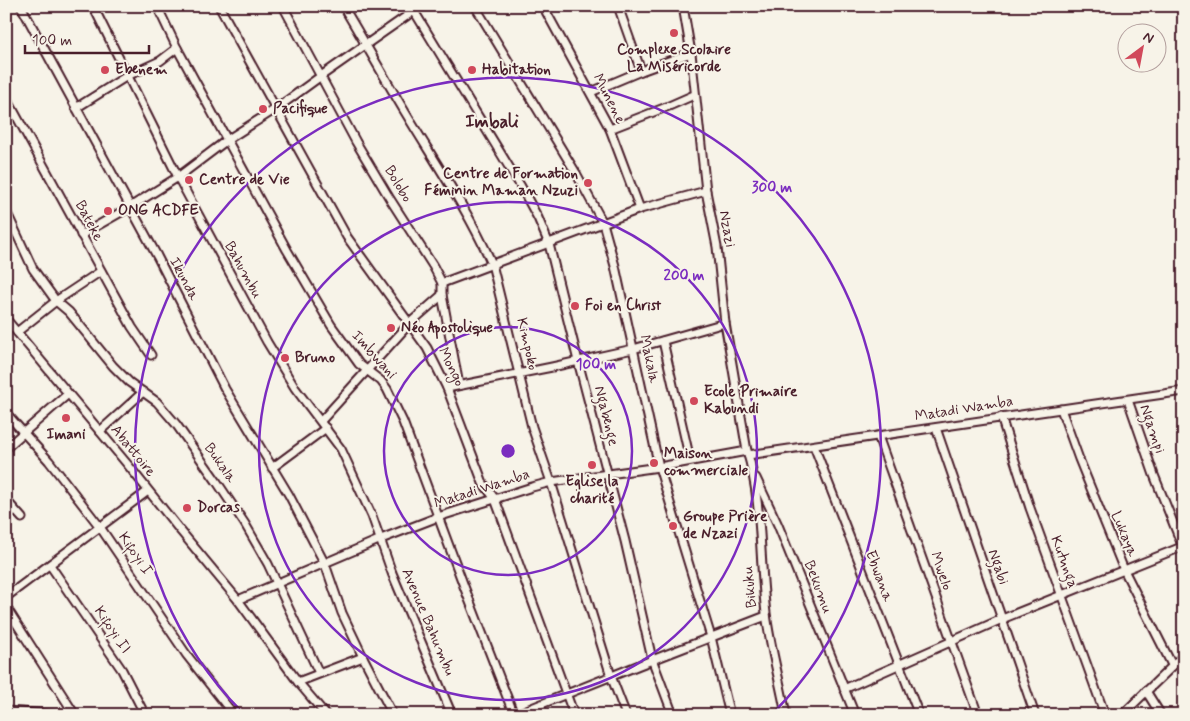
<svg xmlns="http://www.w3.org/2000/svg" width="1190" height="721" font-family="Mynerve,sans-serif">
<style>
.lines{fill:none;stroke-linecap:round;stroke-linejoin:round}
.street-casing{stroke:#4a1f2b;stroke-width:11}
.street{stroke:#f7f3e8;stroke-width:7}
.ring{fill:none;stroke:#7b2cbf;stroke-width:2.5}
.poi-dot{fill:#d1495b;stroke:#f7f3e8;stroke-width:2}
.labels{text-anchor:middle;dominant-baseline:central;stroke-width:4;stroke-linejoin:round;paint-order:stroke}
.poi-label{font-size:15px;font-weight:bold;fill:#4a1f2b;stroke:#f7f3e8;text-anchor:start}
.street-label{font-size:15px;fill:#4a1f2b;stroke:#f7f3e8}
.quarter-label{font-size:18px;font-weight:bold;fill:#4a1f2b;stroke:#f7f3e8}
.centre{fill:#7b2cbf;stroke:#f7f3e8;stroke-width:2.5}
.ring-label{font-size:15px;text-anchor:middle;font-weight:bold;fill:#7b2cbf;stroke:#f7f3e8;stroke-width:4;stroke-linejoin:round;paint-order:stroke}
</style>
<rect width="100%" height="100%" fill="#f7f3e8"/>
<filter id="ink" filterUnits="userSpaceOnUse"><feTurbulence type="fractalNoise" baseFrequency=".02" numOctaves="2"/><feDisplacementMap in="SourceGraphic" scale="10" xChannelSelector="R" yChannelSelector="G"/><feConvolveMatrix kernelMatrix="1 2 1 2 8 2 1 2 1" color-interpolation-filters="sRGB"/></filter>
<g filter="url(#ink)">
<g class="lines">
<!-- street casing -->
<g class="street-casing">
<g id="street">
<path d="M21,6L157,256L225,389L289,495L325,564L342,613L363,657L393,715"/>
<path d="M93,6L178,177L267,342L295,388L341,449L372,516L392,573L452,715"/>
<path d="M157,6L177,48L287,250L331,325L359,364L381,381L387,389L403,422L465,589L514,715"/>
<path d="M219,6L347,237L427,348L447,388L483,483L495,499L574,715"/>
<path d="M283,6L356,142L390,199L433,266L442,283V295L459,385"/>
<path d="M343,6C364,41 384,77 405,112C435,162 468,210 492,264L532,427L551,482L611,676L626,715"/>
<path d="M411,6L520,185L538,218L549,244L578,361L625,541L652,659L673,715"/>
<path d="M475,6L576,173L603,223L615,266L659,467L711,637L730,715"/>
<path d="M543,6L610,129L640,209"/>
<path d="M618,6L641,71L691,53"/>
<path d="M683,6L691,53L706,191L717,247L725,323L747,451C763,503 759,559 766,613C770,647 780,681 786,715"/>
<path d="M591,92L641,71"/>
<path d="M6,97L132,327L151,355"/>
<path d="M76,108L127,76L160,61L177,48"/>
<path d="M610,129L669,106L694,95"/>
<path d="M6,211L33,269L56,301L69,312L113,366L129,382L157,402L176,424L217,482L245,524L268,564L319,673"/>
<path d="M81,235L130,207L178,177L227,140L277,108L321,76L421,6"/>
<path d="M442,283L640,209L706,191"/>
<path d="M6,319L128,465L179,529L238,600L298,682L326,715"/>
<path d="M17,332L56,301L101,271"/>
<path d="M663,341L690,460"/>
<path d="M447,388L552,367L633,349L725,323"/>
<path d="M1128,400L1154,475L1184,550"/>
<path d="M1061,409L1079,459L1124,570L1172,665"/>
<path d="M6,413L49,461L100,527L186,654L234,715"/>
<path d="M1001,417L1030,508L1105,715"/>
<path d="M321,421L410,323L442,295"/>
<path d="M936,428L1035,715"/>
<path d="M100,431L143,392"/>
<path d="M878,436L978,715"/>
<path d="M814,446L919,715"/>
<path d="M6,448L68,394"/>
<path d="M748,455L1184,391"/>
<path d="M272,468L326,428"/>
<path d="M756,478L778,525L855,715"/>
<path d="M6,500L22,518"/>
<path d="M50,565L122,670L145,715"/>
<path d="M6,597L148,491"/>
<path d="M238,600L381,539L438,517L532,487L551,482L659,467L747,451"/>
<path d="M6,607L75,715"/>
<path d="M298,682L363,657"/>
<path d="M844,689L1002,619L1184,546"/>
<path d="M1146,691L1161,715"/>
<path d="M6,711L63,715"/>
<path d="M514,715C598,681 682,648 766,616"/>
<path d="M1122,715L1184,655"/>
</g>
</g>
<!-- street -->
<use href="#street" class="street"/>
</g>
</g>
<!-- distance rings -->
<g class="ring">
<circle cx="508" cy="451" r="124"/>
<circle cx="508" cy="451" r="249"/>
<path d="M242 712A373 373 0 1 1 774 712"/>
</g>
<!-- markers -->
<g class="poi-dot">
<circle cx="674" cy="33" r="5"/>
<circle cx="105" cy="70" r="5"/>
<circle cx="472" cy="70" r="5"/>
<circle cx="263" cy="109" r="5"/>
<circle cx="189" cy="180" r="5"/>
<circle cx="588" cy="183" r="5"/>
<circle cx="108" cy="211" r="5"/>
<circle cx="575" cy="306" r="5"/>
<circle cx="391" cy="328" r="5"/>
<circle cx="285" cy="358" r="5"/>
<circle cx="694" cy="401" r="5"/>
<circle cx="66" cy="418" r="5"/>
<circle cx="654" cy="463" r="5"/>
<circle cx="592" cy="465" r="5"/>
<circle cx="187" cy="508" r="5"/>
<circle cx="673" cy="526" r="5"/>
</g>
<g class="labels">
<!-- poi labels -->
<g class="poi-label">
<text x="674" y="50" text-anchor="middle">Complexe Scolaire<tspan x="674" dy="17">La Miséricorde</tspan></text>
<text x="115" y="70">Ebenem</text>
<text x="482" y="70">Habitation</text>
<text x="273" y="109">Pacifique</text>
<text x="578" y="174" text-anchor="end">Centre de Formation<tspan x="578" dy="17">Féminin Maman Nzuzi</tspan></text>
<text x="199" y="180">Centre de Vie</text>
<text x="118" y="211">ONG ACDFE</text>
<text x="585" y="306">Foi en Christ</text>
<text x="401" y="328">Néo Apostolique</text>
<text x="295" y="358">Bruno</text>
<text x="704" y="392">Ecole Primaire<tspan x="704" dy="17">Kabundi</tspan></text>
<text x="66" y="435" text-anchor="middle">Imani</text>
<text x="664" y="454">Maison<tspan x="664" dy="17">commerciale</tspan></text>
<text x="592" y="482" text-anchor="middle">Eglise la<tspan x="592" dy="17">charité</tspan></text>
<text x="197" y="508">Dorcas</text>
<text x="683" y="517">Groupe Prière<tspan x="683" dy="17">de Nzazi</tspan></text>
</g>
<!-- street labels -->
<g class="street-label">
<text transform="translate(609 99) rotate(63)">Munene</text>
<text transform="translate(398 184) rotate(59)">Bolobo</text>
<text transform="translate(89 221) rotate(62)">Bateke</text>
<text transform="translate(727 229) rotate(80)">Nzazi</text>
<text transform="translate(243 270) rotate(61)">Bahumbu</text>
<text transform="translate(184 279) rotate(62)">Ikunda</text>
<text transform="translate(527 344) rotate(77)">Kimpoko</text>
<text transform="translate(374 355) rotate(48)">Imbwani</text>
<text transform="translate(649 359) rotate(78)">Makala</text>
<text transform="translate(451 367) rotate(64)">Mongo</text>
<text transform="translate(964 409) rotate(-9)">Matadi Wamba</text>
<text transform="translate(606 416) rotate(76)">Ngabenge</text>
<text transform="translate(1152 429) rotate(71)">Ngampi</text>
<text transform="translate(133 451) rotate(51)">Abattoire</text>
<text transform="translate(220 463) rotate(55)">Bukala</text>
<text transform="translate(482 489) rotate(-18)">Matadi Wamba</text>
<text transform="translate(1124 534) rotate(67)">Lukaya</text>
<text transform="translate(135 554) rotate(56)">Kifoyi I</text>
<text transform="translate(1064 562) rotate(70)">Kutunga</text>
<text transform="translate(998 567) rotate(71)">Ngabi</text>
<text transform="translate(941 571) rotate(71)">Mwelo</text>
<text transform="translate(879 576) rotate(69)">Ebwana</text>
<text transform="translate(750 587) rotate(-96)">Bikuku</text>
<text transform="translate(818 587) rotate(69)">Bekumu</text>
<text transform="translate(428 622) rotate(67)">Avenue Bahumbu</text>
<text transform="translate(112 630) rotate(56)">Kifoyi II</text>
</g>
<!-- quarter labels -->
<g class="quarter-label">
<text x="492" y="122">Imbali</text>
</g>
</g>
<circle cx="508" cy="451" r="8" class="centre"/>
<g class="ring-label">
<text x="772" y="192">300 m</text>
<text x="684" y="280">200 m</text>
<text x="596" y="369">100 m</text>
</g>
<!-- margin -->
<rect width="1190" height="721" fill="none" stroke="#f7f3e8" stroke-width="25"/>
<rect x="12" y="12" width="1165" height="696" fill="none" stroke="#4a1f2b" stroke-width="2" filter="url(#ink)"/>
<!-- north arrow -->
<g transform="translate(1142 48) rotate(32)"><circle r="24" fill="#f7f3e8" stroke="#b29e9c"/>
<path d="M0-4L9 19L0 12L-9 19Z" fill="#d1495b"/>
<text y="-8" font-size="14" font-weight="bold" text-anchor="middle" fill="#4a1f2b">N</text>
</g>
<!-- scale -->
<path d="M25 45v8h124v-8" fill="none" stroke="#4a1f2b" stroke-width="2.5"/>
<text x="32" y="45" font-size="15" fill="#4a1f2b" stroke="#f7f3e8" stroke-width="4" paint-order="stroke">100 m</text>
</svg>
